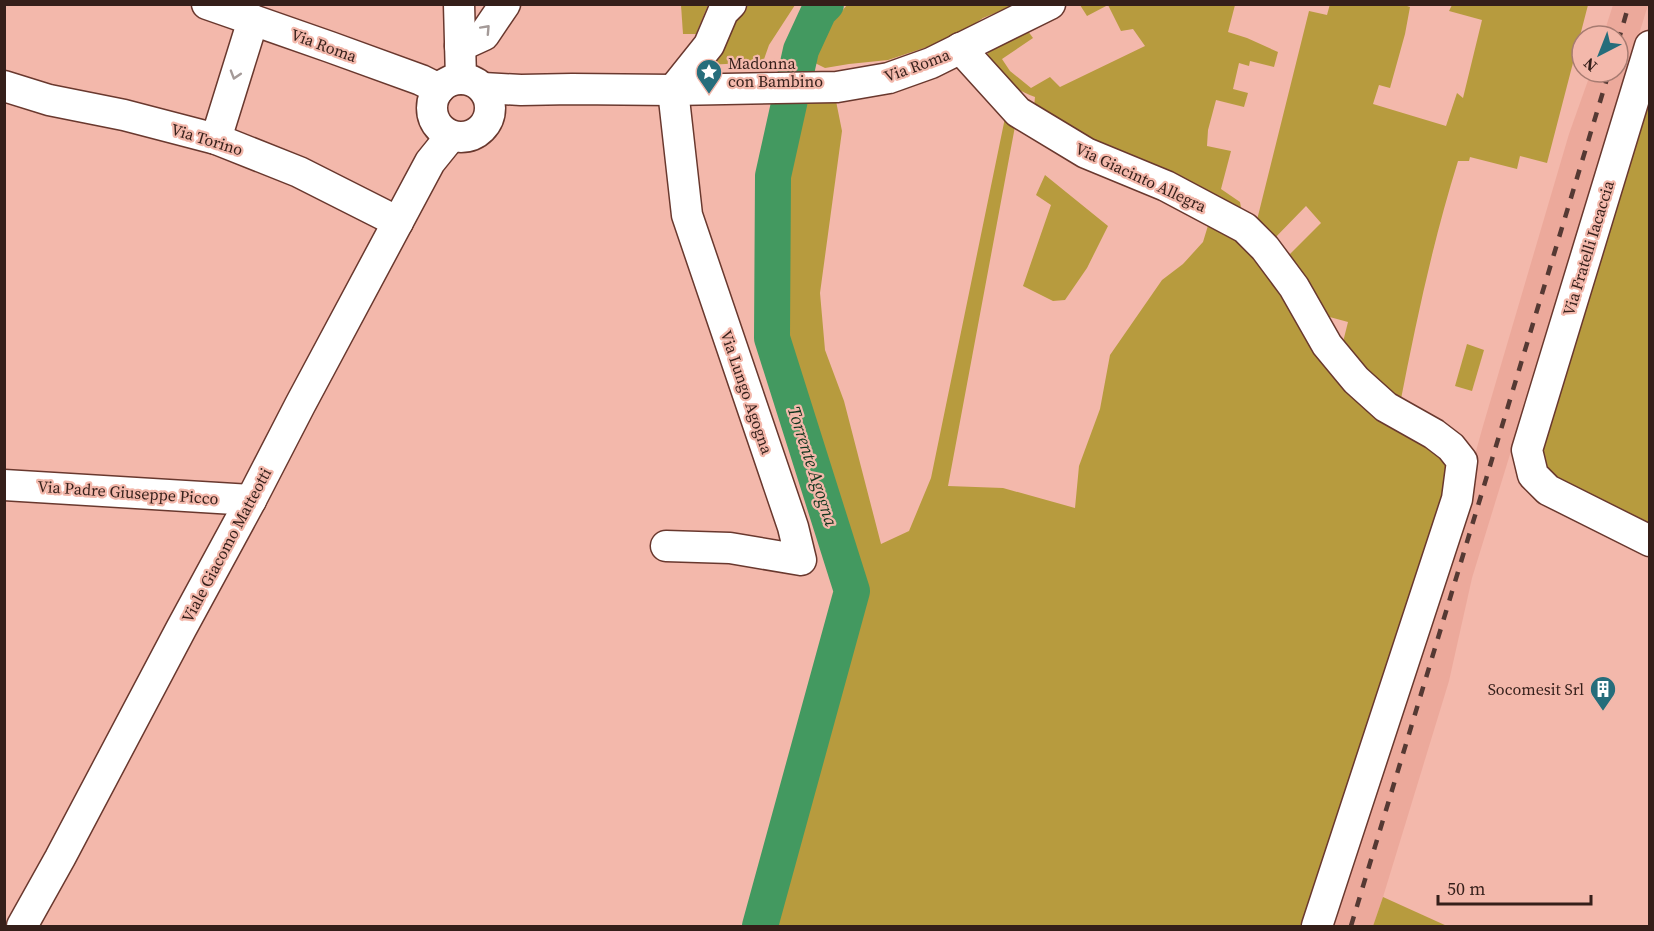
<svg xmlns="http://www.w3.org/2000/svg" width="1654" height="931" font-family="'Source Serif 4',serif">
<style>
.built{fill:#eca99b}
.green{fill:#b79b3e}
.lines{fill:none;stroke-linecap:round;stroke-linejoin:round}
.river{stroke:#439960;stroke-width:36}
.minor-casing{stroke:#69382e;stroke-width:33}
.minor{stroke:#fff;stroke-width:30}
.rail{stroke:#553933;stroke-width:4.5;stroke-dasharray:10 10;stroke-linecap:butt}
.oneway{stroke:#a49a98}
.labels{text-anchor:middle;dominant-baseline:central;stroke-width:4.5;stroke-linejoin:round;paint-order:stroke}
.street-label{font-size:16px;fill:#351f1a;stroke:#f3b8ab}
.poi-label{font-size:16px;fill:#351f1a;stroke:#f3b8ab;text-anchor:start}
.water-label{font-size:18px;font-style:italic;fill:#10351d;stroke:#f3b8ab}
</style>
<rect width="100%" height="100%" fill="#f3b8ab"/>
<!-- built -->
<path class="built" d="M1613,5H1648L1472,578L1449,681L1383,897L1373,926H1328L1414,672L1483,426L1569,134L1591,72H1618V36H1603Z"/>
<!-- green -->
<g class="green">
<path d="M1330,4H1401L1410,7L1405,34L1390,88L1379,85L1373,104L1446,126L1457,93L1463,98L1482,20L1449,11L1452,5H1588L1547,163L1520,156L1517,169L1470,157L1469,161H1458C1433,241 1416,322 1400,404L1340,354L1348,322L1315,313L1284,260L1321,223L1306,206L1268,245L1255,228L1309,11L1327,15Z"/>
<path d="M681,5H708L696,34H683Z"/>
<path d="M742,5H795L769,45L763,62L707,65Z"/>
<path d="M847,5H1015L983,18L954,38L888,60L849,64L825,68L815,63L826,30Z"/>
<path d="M1080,5H1235L1228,32L1247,38L1278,52L1274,67L1250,61L1249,66L1239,63L1233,89L1248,93L1244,107L1216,100L1208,130L1207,146L1231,151L1221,189L1240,202L1242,213L1033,118L1035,97C1014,90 1002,77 987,62L988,53L997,45L1025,27L1033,38L1002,59L1010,71L1031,88L1050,77L1060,87L1145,46L1133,29L1121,31L1108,5L1087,16Z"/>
<path d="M1649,71V525L1550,475L1539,452Z"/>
<path d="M788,96H835L842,131L820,293L825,350L844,401L881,544L909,531L931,478L1006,113L1016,121L948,486L1003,488L1075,508L1079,466L1100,409L1110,355L1162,280L1183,264L1203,242L1210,219L1243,231L1337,368L1438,445L1450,476L1308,926H766L857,592L785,337Z"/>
<path d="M1045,175L1108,226L1087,268L1065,300L1053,301L1023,286L1051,205L1036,195Z"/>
<path d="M1467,344L1484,350L1472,391L1455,386Z"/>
<path d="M1383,897L1447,926H1373Z"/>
</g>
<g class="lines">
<!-- river -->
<path class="river" d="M760,926L852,591L772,338L773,176L801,50L819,11L826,4"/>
<!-- minor casing -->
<g class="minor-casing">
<g id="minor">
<path d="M207,4L330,47L421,80L439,89"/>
<path d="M459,4L461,79"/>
<path d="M460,46L484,35L505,4"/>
<path d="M1650,46L1527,450L1533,475L1548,490L1650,541"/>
<path d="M960,48L1018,112L1086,153L1166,186L1245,228L1265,248L1294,287L1327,345L1356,380L1386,407L1434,434L1451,447L1462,461L1457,499L1317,926"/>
<circle cx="461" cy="108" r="29"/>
<path d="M4,86L49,100L124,115L216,139L299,172L398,222"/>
<path d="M483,88L521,90L572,89L673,90L837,87L889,78L931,63L1050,4"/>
<path d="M216,139L253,20"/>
<path d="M4,485L251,500"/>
<path d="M666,546L730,548L801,560L793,527L687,215L673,90L709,45L723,12L731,4"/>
<path d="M22,926L60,858L181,629L251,500L300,405L430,162L451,136"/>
</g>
</g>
<!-- minor -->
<use href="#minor" class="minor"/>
<!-- rail -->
<g class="rail">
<path d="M1618,42L1629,4"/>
<path d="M1351,926L1609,72"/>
</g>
</g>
<!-- one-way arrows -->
<defs><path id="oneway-chevron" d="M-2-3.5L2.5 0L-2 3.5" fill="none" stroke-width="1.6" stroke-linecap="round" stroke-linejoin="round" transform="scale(1.5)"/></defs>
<g class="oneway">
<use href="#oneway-chevron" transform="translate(486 29) rotate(-47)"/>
<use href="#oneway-chevron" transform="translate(235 75) rotate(107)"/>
</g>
<!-- icons -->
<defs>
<g id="sight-pin" transform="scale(1.35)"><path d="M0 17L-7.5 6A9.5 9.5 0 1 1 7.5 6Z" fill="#266d7b" stroke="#f3b8ab"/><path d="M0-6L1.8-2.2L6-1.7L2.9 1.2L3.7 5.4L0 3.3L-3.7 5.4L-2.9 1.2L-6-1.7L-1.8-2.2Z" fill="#fff"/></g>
<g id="building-pin" transform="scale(1.35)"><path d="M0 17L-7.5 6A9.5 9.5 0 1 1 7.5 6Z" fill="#266d7b" stroke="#f3b8ab"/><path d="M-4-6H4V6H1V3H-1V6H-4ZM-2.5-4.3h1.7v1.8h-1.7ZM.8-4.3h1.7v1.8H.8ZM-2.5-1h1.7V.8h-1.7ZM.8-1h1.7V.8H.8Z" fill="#fff"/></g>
</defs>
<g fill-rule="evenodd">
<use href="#sight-pin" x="709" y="72"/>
<use href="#building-pin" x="1603" y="689"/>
</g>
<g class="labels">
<!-- street labels -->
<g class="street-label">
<text transform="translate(324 45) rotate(20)">Via Roma</text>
<text transform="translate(917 65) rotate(-20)">Via Roma</text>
<text transform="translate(207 139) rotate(17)">Via Torino</text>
<text transform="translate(1141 177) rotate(25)">Via Giacinto Allegra</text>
<text transform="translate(1588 248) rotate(-73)">Via Fratelli Iacaccia</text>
<text transform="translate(747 392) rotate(71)">Via Lungo Agogna</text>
<text transform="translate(128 492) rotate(4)">Via Padre Giuseppe Picco</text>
<text transform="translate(226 545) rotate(-62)">Viale Giacomo Matteotti</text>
</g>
<!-- poi labels -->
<g class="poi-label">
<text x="728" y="63">Madonna<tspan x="728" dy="18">con Bambino</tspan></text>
<text x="1584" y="689" text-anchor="end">Socomesit Srl</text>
</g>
<!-- water labels -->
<g class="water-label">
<text transform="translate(813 466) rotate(72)">Torrente Agogna</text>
</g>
</g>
<!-- border -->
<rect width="1654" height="931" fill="none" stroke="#351f1a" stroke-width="12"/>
<!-- north arrow -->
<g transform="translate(1600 54) rotate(222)"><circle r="28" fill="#f3b8ab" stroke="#a77b71" stroke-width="1.5"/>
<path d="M0-4.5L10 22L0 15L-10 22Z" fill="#266d7b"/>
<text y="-9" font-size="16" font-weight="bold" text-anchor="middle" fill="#351f1a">N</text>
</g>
<!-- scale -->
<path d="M1438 895v9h153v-9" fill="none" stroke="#351f1a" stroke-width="3"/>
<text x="1447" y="895" font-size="18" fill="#351f1a" stroke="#f3b8ab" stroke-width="4.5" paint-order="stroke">50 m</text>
</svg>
